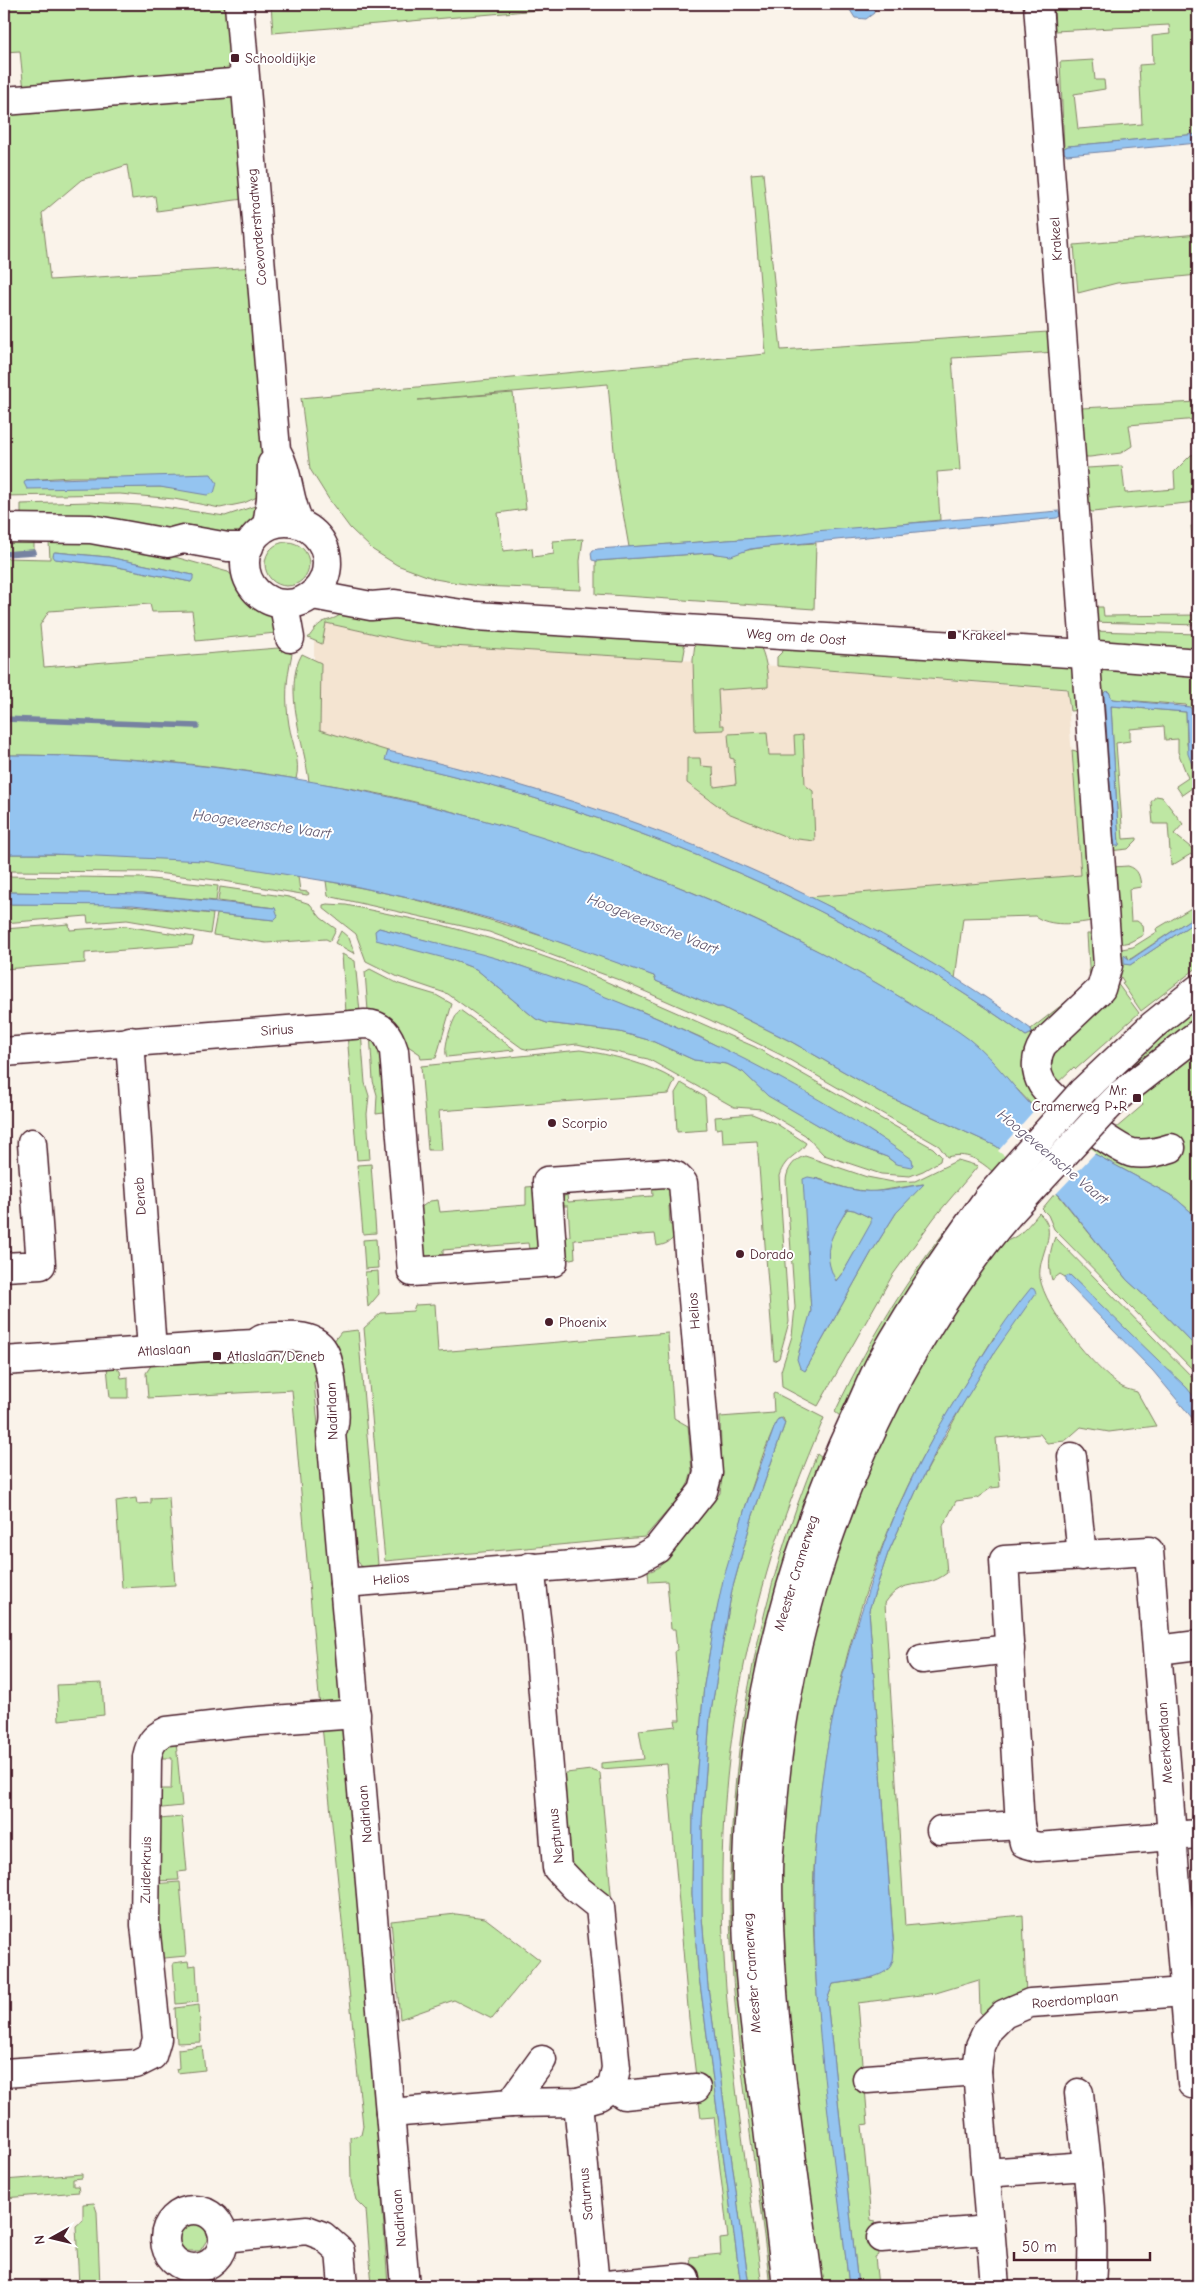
<svg xmlns="http://www.w3.org/2000/svg" width="1202" height="2290" font-family="'Comic Neue',sans-serif">
<style>
.built{fill:#f4e4d1}
.green{fill:#bee7a3;stroke:#848367;fill-rule:evenodd}
.water{fill:#94c4f0;stroke:#7682a1;fill-rule:evenodd}
.pier{fill:#faf3ea}
.lines{fill:none;stroke-linecap:round;stroke-linejoin:round}
.stream{stroke:#7682a1;stroke-width:5.5}
.minor-casing{stroke:#4a1f2b;stroke-width:31}
.major-casing{stroke:#4a1f2b;stroke-width:31}
.minor{stroke:#fff;stroke-width:28}
.major{stroke:#fff;stroke-width:28}
.major-bridge-casing{stroke:#4a1f2b;stroke-width:31;stroke-linecap:butt}
.major-bridge{stroke:#fff;stroke-width:28}
.poi-dot{fill:#4a1f2b;stroke:#fff;stroke-width:2}
.labels{text-anchor:middle;dominant-baseline:central;stroke-width:4;stroke-linejoin:round;paint-order:stroke}
.poi-label{font-size:14px;fill:#4a1f2b;stroke:#fff;text-anchor:start}
.street-label{font-size:14px;fill:#4a1f2b;stroke:#fff}
.water-label{font-size:15px;font-style:italic;fill:#645970;stroke:#fff}
</style>
<rect width="100%" height="100%" fill="#faf3ea"/>
<filter id="ink" filterUnits="userSpaceOnUse"><feTurbulence type="fractalNoise" baseFrequency=".02" numOctaves="2"/><feDisplacementMap in="SourceGraphic" scale="10" xChannelSelector="R" yChannelSelector="G"/><feConvolveMatrix kernelMatrix="1 2 1 2 8 2 1 2 1" color-interpolation-filters="sRGB"/></filter>
<g filter="url(#ink)">
<!-- built -->
<path class="built" d="M326,623L402,640L435,645L777,666L1067,690L1081,875L809,897L682,840L608,813L501,780L388,751L320,730L321,663L314,660V641L321,644Z"/>
<!-- green -->
<g class="green">
<path d="M4,4H229L235,69L228,75L24,91L20,51L4,52Z"/>
<path d="M271,4H607L273,33Z"/>
<path d="M1054,4H1198V134L1069,146L1064,148L1060,62L1093,60L1095,80H1104L1105,89L1074,94L1078,129L1142,124L1139,65L1153,64L1152,36L1170,34L1169,25L1055,31Z"/>
<path d="M239,94L250,198L157,211L155,196L132,199L127,165L81,180L42,213L50,280L256,267L266,493L244,503L220,508L174,499L120,494L4,496V110ZM70,477H114L177,489L160,487H101L26,480Z"/>
<path d="M763,173L781,350L1048,332L1040,226L1057,352L952,358L960,470L937,472L940,520L785,536L629,547L616,473L608,384L418,400L513,393L526,509L498,513L503,551L532,548L533,557L554,554L553,541L583,539L580,561L581,590L479,586L452,582L435,579L397,565L373,550L350,528L330,501L310,469L301,398L766,354L751,174Z"/>
<path d="M1198,234V275L1117,283L1078,293L1074,245Z"/>
<path d="M1198,402V419L1129,425L1132,446L1121,453L1090,457H1085L1080,452L1081,408Z"/>
<path d="M1198,454V502L1092,512L1085,508L1080,473L1087,468L1122,466L1125,493L1175,489L1174,472L1191,455Z"/>
<path d="M89,502L156,506L225,516L258,505V524L239,537L21,517V504Z"/>
<path d="M1198,525V556L1194,555L1191,526Z"/>
<path d="M4,537H34V550L4,552Z"/>
<path d="M49,542L98,543L168,555L228,572L236,578L251,599L268,612L273,618L276,633L196,641L192,611L152,612L150,604L49,611L40,625L44,667L278,648L292,654C286,680 285,699 289,725C292,743 301,761 296,779C200,762 101,755 4,755V558L50,559ZM55,552L108,557L193,575L191,582L113,566L56,559Z"/>
<circle cx="287" cy="564" r="22"/>
<path d="M816,543L814,609L596,594V561L710,553C729,557 742,550 760,548C779,545 798,544 816,543Z"/>
<path d="M1097,607H1103L1104,616L1198,615V625L1090,622L1092,608Z"/>
<path d="M343,612L682,639L685,649L683,660L435,645L402,640L326,623L322,644L308,638C313,632 316,626 323,622C330,619 337,619 343,612Z"/>
<path d="M1092,631L1198,634V652L1105,644L1096,638Z"/>
<path d="M695,643L759,645C765,652 769,677 768,687L718,690L720,725H724V730L695,731L693,660Z"/>
<path d="M787,647L1073,665L1084,710L1070,711L1067,689L777,666V657Z"/>
<path d="M302,654L321,663L320,730L388,751L386,760C614,809 836,899 1026,1036L1032,1033L1031,1029L1090,983L1087,934H1093L1103,969L1051,1029L1044,1094L1033,1106C966,1033 887,986 800,942C704,893 605,856 502,826C439,807 374,790 309,782C305,746 282,688 302,654Z"/>
<path d="M1107,668L1198,675V766L1192,743L1193,713L1186,705L1112,699L1109,692L1106,691L1118,846L1119,845L1111,706L1186,712L1187,744L1192,765L1198,779V795L1192,788L1182,795L1176,786L1188,778L1178,752V739L1165,740L1164,726L1130,729V741L1116,743L1123,839L1137,838V840L1128,849L1109,851L1097,676Z"/>
<path d="M767,732L769,755H795L794,736L803,735L805,785L813,791L815,841L789,838L728,813L687,783V758H700L701,766L713,767L714,787L736,784L734,759L730,758L728,734Z"/>
<path d="M1072,750L1076,751L1084,759L1092,921C1074,924 1050,927 1035,916L963,918L955,979L837,910L809,897L1081,875Z"/>
<path d="M1156,796L1162,797L1183,824L1174,834L1195,851L1198,848V865L1191,854L1171,866L1168,824H1153L1151,802Z"/>
<path d="M4,854C70,854 137,855 204,861C235,863 267,870 298,876L300,891L308,892L309,894L307,895L224,881L148,872L4,871Z"/>
<path d="M1128,866C1139,869 1140,877 1141,887L1129,889L1131,921H1137L1142,925L1143,935L1130,942L1115,945L1112,867Z"/>
<path d="M4,876L142,878L218,886L216,901L142,894L4,892Z"/>
<path d="M326,881C442,902 544,934 654,976L656,981L717,1007H722L790,1041L885,1095L996,1146L1009,1155L993,1172C978,1159 967,1152 947,1157L939,1146L781,1055L710,1020L619,980L489,932L328,896Z"/>
<path d="M220,887L289,897L310,904L321,918L336,929L330,941L326,939L266,943L213,935L217,914L274,920L275,908L218,901Z"/>
<path d="M4,904H110L213,914L210,934L127,920L88,923L87,916L4,923Z"/>
<path d="M327,904L346,905L442,925L506,943L573,967L755,1047L933,1148L941,1156L940,1161L923,1171L910,1176L881,1174L824,1155L805,1135L762,1109L734,1107L648,1059L577,1044L529,1050L522,1048L448,994L398,977L366,961L356,934L323,908V905ZM379,928L518,965L641,1011L700,1037L803,1092L878,1136L896,1164L887,1157L847,1142L769,1096L743,1072L727,1064L694,1060L652,1041L620,1032L547,1023L536,1019L476,969L375,931Z"/>
<path d="M1198,904V914L1129,960L1127,955L1130,965L1198,920V967L1141,1011L1122,983L1124,982L1113,965L1116,950L1133,947L1157,932L1156,929Z"/>
<path d="M69,924L70,930L126,926L194,937L192,945L85,953V963L4,969V947L9,946L8,933H4V929Z"/>
<path d="M341,931L349,938L355,954L335,943Z"/>
<path d="M342,954L355,961L360,1012L346,1013Z"/>
<path d="M370,969L399,984L436,995L452,1004L436,1058L421,1059L420,1054L405,1044L368,1011L365,972Z"/>
<path d="M1111,975L1139,1013L1076,1069L1074,1067L1051,1089L1042,1061Z"/>
<path d="M1198,1007V1018L1110,1087L1102,1091L1100,1089Z"/>
<path d="M460,1010L514,1049V1050L447,1057C442,1049 453,1017 460,1010Z"/>
<path d="M361,1032L365,1083L369,1096L367,1114L370,1159L357,1160L347,1033Z"/>
<path d="M370,1033L379,1038L392,1112L376,1114L377,1095L373,1081Z"/>
<path d="M1198,1043V1218L1174,1197L1091,1152L1081,1144L1156,1148L1108,1135L1143,1105L1136,1094Z"/>
<path d="M580,1050C613,1055 646,1063 675,1080L669,1094L439,1111L442,1150H428L421,1066Z"/>
<path d="M681,1083L705,1097L707,1130L677,1132L675,1093Z"/>
<path d="M752,1114L777,1124L806,1143C801,1154 785,1156 779,1176L789,1322L779,1358L774,1361L757,1141L723,1143L722,1128L716,1129L715,1117Z"/>
<path d="M805,1156L867,1177L893,1182L915,1181L958,1160L978,1166L934,1218L892,1276L818,1406L782,1387L781,1371L792,1336L795,1307L786,1180C787,1169 794,1159 805,1156ZM816,1178L849,1189L872,1192L923,1184L896,1213L871,1253L805,1371L799,1351L807,1332L811,1311L808,1262Z"/>
<path d="M371,1164L376,1233L363,1234L357,1165Z"/>
<path d="M652,1184L670,1187L677,1205L669,1206L670,1225L679,1224C676,1237 671,1244 657,1246L655,1234L574,1240L575,1258L566,1260L563,1237L570,1236L568,1206H561L564,1196L567,1195L568,1202L653,1196Z"/>
<path d="M539,1186L542,1248L530,1255L528,1243L443,1250V1261L429,1260L421,1252L420,1208L430,1201L438,1200L440,1212L526,1205V1187Z"/>
<path d="M1056,1192L1127,1280L1156,1306L1198,1349V1375L1054,1229L1048,1215L1042,1209Z"/>
<path d="M975,1195L878,1356L849,1398L840,1416L835,1412C872,1334 918,1260 975,1195Z"/>
<path d="M847,1209L854,1210L871,1218L872,1223L844,1271L835,1282C820,1248 831,1238 847,1209Z"/>
<path d="M1039,1213C1061,1232 1037,1254 1040,1278C1045,1309 1093,1367 1119,1385C1124,1389 1131,1390 1137,1392L1156,1426L1109,1432L1081,1427L1065,1441L1047,1443L1040,1434L996,1438L1000,1487L991,1488L977,1498L956,1501L943,1526L947,1573C921,1593 905,1574 885,1603L905,1926L1023,1915L1026,1997L984,2016L980,2012L979,1980L936,1993L858,2003L868,2124L862,2125L871,2220L875,2221L878,2255L875,2257L878,2286H858L827,2000L833,1984L873,1978L894,1949L869,1610L888,1553L918,1487L966,1398L994,1353V1337C961,1391 925,1446 899,1505C852,1614 823,1733 815,1851C809,1935 819,2020 828,2104C835,2165 842,2225 849,2286H815L775,1941L794,1688L870,1448L992,1245C1017,1240 1023,1232 1039,1213Z"/>
<path d="M1055,1237L1198,1383V1402L1070,1275L1065,1277L1060,1274L1052,1280C1047,1266 1050,1250 1055,1237Z"/>
<path d="M376,1239L378,1268L365,1269L363,1240Z"/>
<path d="M378,1271L379,1294L368,1307L365,1272Z"/>
<path d="M435,1304L438,1352L668,1333L674,1418L688,1426L692,1471L689,1482L683,1493L645,1537L385,1561L364,1328L381,1313L413,1311L415,1305Z"/>
<path d="M358,1330L378,1564L374,1570L361,1566L352,1552L356,1544L348,1453H346L333,1342L341,1332Z"/>
<path d="M305,1349L317,1359L321,1377L314,1382L342,1682L341,1703L320,1708L292,1390L148,1398L146,1373L152,1364L242,1361L282,1356L288,1352Z"/>
<path d="M107,1367H115L120,1371L121,1378L128,1377V1398H110Z"/>
<path d="M775,1393L824,1418C803,1468 782,1519 767,1572C739,1669 723,1770 722,1870C720,2009 745,2149 762,2286H749L708,1987L702,1917V1822L710,1717L732,1590L752,1518L785,1423L783,1418L778,1419L764,1452L745,1508L716,1614L704,1685L693,1817L692,1894L698,1969L741,2286H723L722,2281L693,2283L690,2257L721,2254L720,2239L728,2238L714,2117L701,2118L689,2019L667,1764L601,1769V1763L644,1759L639,1730L676,1726L675,1720H680L675,1651L677,1650L675,1629H671L667,1581L649,1582L648,1572L656,1569L667,1560L720,1493L722,1473L720,1417L774,1413L773,1394Z"/>
<path d="M817,1454L822,1458L741,1945L781,2286H770C755,2152 728,2016 730,1881C732,1735 761,1589 817,1454Z"/>
<path d="M169,1497L175,1585L122,1588L116,1501L136,1498L137,1504L151,1503V1498Z"/>
<path d="M102,1683L104,1715L59,1720L57,1685Z"/>
<path d="M342,1725L354,1740L370,2025L388,2286H372L366,2210L356,2200L351,2182L350,2137L361,2135L363,2126L322,1726Z"/>
<path d="M176,1742L182,1806L153,1809V1789H171L172,1758H160C161,1749 167,1745 176,1742Z"/>
<path d="M591,1770L600,1773L612,1904L567,1870L558,1774Z"/>
<path d="M182,1817L187,1871L178,1872L179,1880L153,1881L159,1819Z"/>
<path d="M180,1882L186,1956L154,1959L151,1884Z"/>
<path d="M456,1914L485,1918L540,1960L492,2019L454,2000L400,2019L391,1921Z"/>
<path d="M188,1961L189,1966L196,1965L198,2002L176,2004L173,1963Z"/>
<path d="M199,2005L201,2042L177,2043L175,2008Z"/>
<path d="M202,2046L205,2070L177,2073L176,2069L179,2068L178,2049Z"/>
<path d="M82,2174V2178L73,2179V2186H78L79,2192L4,2198V2180Z"/>
<path d="M94,2203L97,2212L100,2286H79L76,2226L83,2220V2204Z"/>
<path d="M195,2220L205,2226L207,2240L200,2251H181L177,2239V2229L186,2221Z"/>
</g>
<!-- water -->
<g class="water">
<path d="M850,4H874V13L866,19L855,18L850,10Z"/>
<path d="M1198,134V143L1067,155L1064,153V148L1068,146Z"/>
<path d="M211,474L217,483L214,493L207,495L160,487L27,489L24,483L26,480Z"/>
<path d="M1059,511L1060,516L1057,518L766,547L750,549L731,556L710,553L596,561L592,560L591,553L593,550L598,549L785,536L815,531Z"/>
<path d="M54,552L108,557L193,575V579L191,582L113,566L55,559L53,556Z"/>
<path d="M1106,691L1109,692L1112,699L1190,707C1195,714 1192,722 1192,730C1191,747 1198,762 1198,779L1188,754L1186,712L1111,706L1119,845L1118,846H1114L1104,693Z"/>
<path d="M388,751C617,803 841,891 1031,1029L1032,1033L1026,1036C836,899 614,809 385,760Z"/>
<path d="M4,755C280,755 557,819 804,944C845,964 884,987 923,1011C935,1018 948,1024 959,1032C987,1050 1008,1081 1030,1104C1048,1122 1071,1137 1091,1152L1174,1197L1198,1218V1349L1156,1306L1127,1280L1060,1196L996,1146L885,1095L790,1041L722,1007H717L656,981L654,976L506,923L440,905L350,885L204,861L53,854H4Z"/>
<path d="M4,892L142,894L275,908L278,916L274,920L133,905L4,904Z"/>
<path d="M1198,914V920L1130,965L1124,964V955L1130,960Z"/>
<path d="M379,928C425,941 473,950 518,965C656,1011 793,1076 912,1159L913,1165L911,1167L896,1164L887,1157L847,1142L768,1096L743,1072L727,1064L694,1060L652,1041L620,1032L547,1023L536,1019L476,969L452,960L376,940L375,931Z"/>
<path d="M808,1177C822,1179 835,1186 850,1189C876,1195 898,1188 924,1184L896,1213L871,1253L805,1371L800,1368L797,1359L811,1311L803,1179ZM847,1209L854,1210L871,1218V1223L844,1271L836,1281C820,1250 832,1236 847,1209Z"/>
<path d="M1070,1275L1187,1388L1198,1402V1425L1153,1371L1065,1281V1277Z"/>
<path d="M1031,1288L1034,1289L1036,1293L994,1353L947,1430L918,1487L888,1553L869,1610L894,1951C893,1955 894,1959 892,1963C887,1980 848,1981 833,1984L827,2000L858,2286H849C834,2154 812,2021 814,1887C815,1790 834,1690 866,1598C876,1566 886,1534 900,1504C919,1460 943,1419 968,1379C988,1347 1007,1317 1031,1288Z"/>
<path d="M781,1418L785,1423L752,1518L732,1590L710,1717L702,1822V1917L708,1987L749,2286H741L698,1969L692,1894L693,1817L704,1685L716,1614L723,1580L745,1508L777,1420Z"/>
</g>
<!-- pier -->
<path class="pier" d="M1037,1107L1096,1152L1055,1195L998,1151Z"/>
<g class="lines">
<!-- stream -->
<g class="stream">
<path d="M4,554L34,552"/>
<path d="M4,719L197,726"/>
</g>
<!-- minor casing -->
<g class="minor-casing">
<g id="minor">
<path d="M239,4L276,450C290,474 287,499 300,524"/>
<path d="M1038,4L1108,965L1101,989L1043,1044C1036,1055 1034,1071 1042,1084C1050,1098 1117,1151 1133,1153C1146,1155 1159,1152 1171,1148"/>
<path d="M4,101L245,82"/>
<path d="M267,526L271,499L272,464"/>
<path d="M284,605L290,638"/>
<path d="M130,1041L152,1350"/>
<path d="M4,1052L365,1024C382,1024 389,1035 394,1051L412,1272L553,1262L547,1181L665,1173L676,1176L683,1183L708,1473L703,1491L657,1549L637,1560L344,1583"/>
<path d="M4,1267L41,1265L32,1143"/>
<path d="M4,1361L236,1345C242,1344 250,1345 256,1343C258,1342 260,1340 262,1339C268,1336 278,1337 285,1337C325,1334 328,1353 332,1387C333,1401 338,1421 331,1433L405,2286"/>
<path d="M1072,1457L1082,1556"/>
<path d="M1149,1551L1172,1836L1038,1847L1024,1843L1020,1825L1004,1560Z"/>
<path d="M1158,1650L1198,1645"/>
<path d="M922,1659L1010,1649"/>
<path d="M941,1830L1020,1825"/>
<path d="M4,2073L136,2064L152,2056L157,2039L145,1925L147,1757C150,1743 154,1737 167,1731L246,1722L356,1714"/>
<path d="M867,2079L977,2071"/>
<path d="M1192,2084L1172,1836L1198,1834"/>
<path d="M612,2087L624,2095L696,2088"/>
<path d="M1079,2093C1086,2157 1096,2222 1091,2286"/>
<path d="M578,2102L595,2286"/>
<path d="M511,2103L542,2060"/>
<path d="M390,2113L511,2103L578,2102L599,2096L612,2087L616,2068L600,1907L575,1887L557,1868L539,1643L530,1567"/>
<path d="M985,2173L1087,2166"/>
<circle cx="194" cy="2239" r="29"/>
<path d="M223,2238L307,2230L323,2236L340,2251L343,2286"/>
<path d="M881,2238L990,2230"/>
<path d="M595,2286L685,2278"/>
<path d="M995,2286L977,2071L980,2046L987,2031L1004,2014L1030,2003L1198,1991"/>
</g>
</g>
<!-- major casing -->
<g class="major-casing">
<g id="major">
<circle cx="286" cy="563" r="41"/>
<path d="M4,528L91,529L168,543L183,539L228,547H249"/>
<path d="M313,595L371,606L395,604L476,616L1085,654L1198,663"/>
<path d="M1082,1092L1152,1026L1198,989"/>
<path d="M1106,1109L1121,1094L1198,1034"/>
<path d="M787,2286C780,2225 772,2164 765,2104C757,2041 748,1978 747,1915C743,1742 783,1570 857,1414C865,1397 872,1379 881,1362C913,1305 949,1251 988,1198"/>
<path d="M809,2286C791,2150 768,2012 768,1874C768,1855 770,1836 772,1817C783,1644 838,1473 929,1325C953,1286 978,1249 1008,1215"/>
</g>
</g>
<!-- minor -->
<use href="#minor" class="minor"/>
<!-- major -->
<use href="#major" class="major"/>
<!-- major-bridge casing -->
<g class="major-bridge-casing">
<g id="major-bridge">
<path d="M988,1198L1082,1092"/>
<path d="M1008,1215L1106,1109"/>
</g>
</g>
<!-- major-bridge -->
<use href="#major-bridge" class="major-bridge"/>
</g>
</g>
<!-- markers -->
<g class="poi-dot">
<rect x="230" y="53" width="10" height="10" rx="2.5"/>
<rect x="947" y="630" width="10" height="10" rx="2.5"/>
<rect x="1132" y="1093" width="10" height="10" rx="2.5"/>
<circle cx="552" cy="1123" r="5"/>
<circle cx="740" cy="1254" r="5"/>
<circle cx="549" cy="1322" r="5"/>
<rect x="212" y="1351" width="10" height="10" rx="2.5"/>
</g>
<g class="labels">
<!-- poi labels -->
<g class="poi-label">
<text x="245" y="58">Schooldijkje</text>
<text x="962" y="635">Krakeel</text>
<text x="1127" y="1090" text-anchor="end">Mr.<tspan x="1127" dy="16">Cramerweg P+R</tspan></text>
<text x="562" y="1123">Scorpio</text>
<text x="750" y="1254">Dorado</text>
<text x="559" y="1322">Phoenix</text>
<text x="227" y="1356">Atlaslaan/Deneb</text>
</g>
<!-- street labels -->
<g class="street-label">
<text transform="translate(257 227) rotate(-95)">Coevorderstraatweg</text>
<text transform="translate(1056 239) rotate(-94)">Krakeel</text>
<text transform="translate(796 637) rotate(4)">Weg om de Oost</text>
<text transform="translate(277 1030) rotate(-4)">Sirius</text>
<text transform="translate(140 1196) rotate(-94)">Deneb</text>
<text transform="translate(694 1311) rotate(-94)">Helios</text>
<text transform="translate(164 1350) rotate(-4)">Atlaslaan</text>
<text transform="translate(332 1411) rotate(-92)">Nadirlaan</text>
<text transform="translate(796 1573) rotate(-73)">Meester Cramerweg</text>
<text transform="translate(391 1579) rotate(-5)">Helios</text>
<text transform="translate(1165 1743) rotate(-94)">Meerkoetlaan</text>
<text transform="translate(365 1814) rotate(-95)">Nadirlaan</text>
<text transform="translate(556 1836) rotate(-96)">Neptunus</text>
<text transform="translate(146 1870) rotate(-89)">Zuiderkruis</text>
<text transform="translate(752 1973) rotate(-94)">Meester Cramerweg</text>
<text transform="translate(1075 2000) rotate(-5)">Roerdomplaan</text>
<text transform="translate(586 2194) rotate(-95)">Saturnus</text>
<text transform="translate(399 2218) rotate(-95)">Nadirlaan</text>
</g>
<!-- water labels -->
<g class="water-label">
<text transform="translate(262 824) rotate(8)">Hoogeveensche Vaart</text>
<text transform="translate(653 924) rotate(22)">Hoogeveensche Vaart</text>
<text transform="translate(1053 1157) rotate(40)">Hoogeveensche Vaart</text>
</g>
</g>
<!-- margin -->
<rect width="1202" height="2290" fill="none" stroke="#fff" stroke-width="20"/>
<rect x="10" y="10" width="1182" height="2270" fill="none" stroke="#4a1f2b" stroke-width="2" filter="url(#ink)"/>
<!-- north arrow -->
<g transform="translate(52 2238) rotate(262)" stroke="#ffffff" stroke-width="4" paint-order="stroke">
<path d="M0-4L9 19L0 12L-9 19Z" fill="#4a1f2b"/>
<text y="-8" font-size="14" font-weight="bold" text-anchor="middle" fill="#4a1f2b">N</text>
</g>
<!-- scale -->
<path d="M1014 2252v8h136v-8" fill="none" stroke="#4a1f2b" stroke-width="2.5"/>
<text x="1022" y="2252" font-size="15" fill="#4a1f2b" stroke="#ffffff" stroke-width="4" paint-order="stroke">50 m</text>
</svg>
